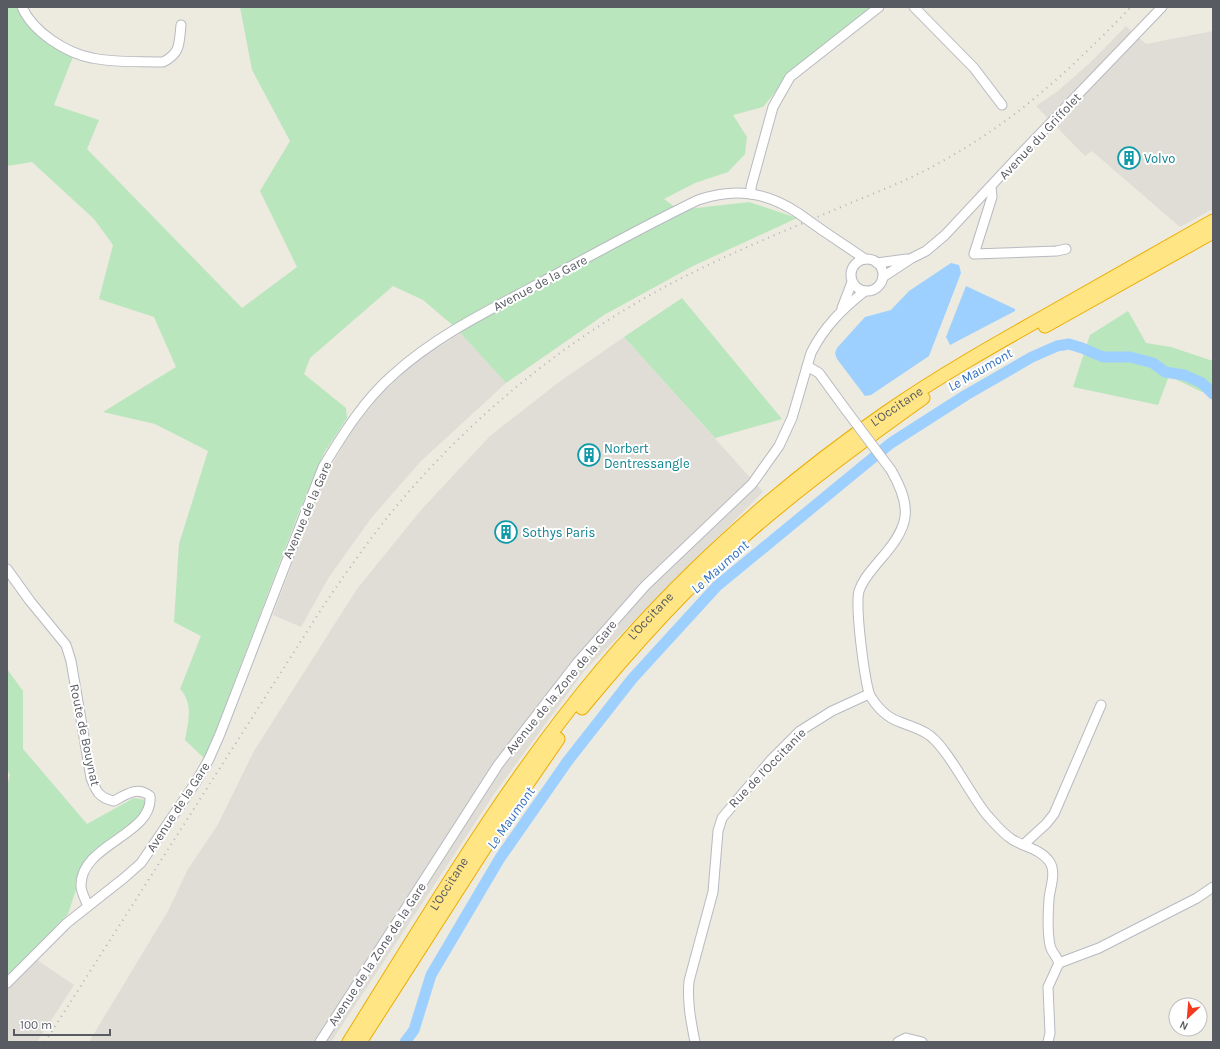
<svg xmlns="http://www.w3.org/2000/svg" width="1220" height="1049" font-family="Karla,sans-serif">
<style>
.industrial{fill:#e0ddd7}
.green{fill:#b9e6bc}
.water{fill:#9dd0ff}
.lines{fill:none;stroke-linecap:round;stroke-linejoin:round}
.river{stroke:#9dd0ff;stroke-width:11}
.minor-casing{stroke:#b7bac0;stroke-width:11}
.highway-casing{stroke:#ecad00;stroke-width:15}
.minor{stroke:#fff;stroke-width:9}
.highway{stroke:#ffe584;stroke-width:13}
.rail{stroke:#b3b4b5;stroke-width:2;stroke-dasharray:1 5;stroke-linecap:butt}
.minor-bridge-casing{stroke:#b7bac0;stroke-width:11;stroke-linecap:butt}
.minor-bridge{stroke:#fff;stroke-width:9}
.labels{text-anchor:middle;dominant-baseline:central;stroke-width:4;stroke-linejoin:round;paint-order:stroke}
.street-label{font-size:13px;fill:#585c62;stroke:#fff}
.culture-label{font-size:13px;fill:#0d838f;stroke:#fff;text-anchor:start}
.water-label{font-size:14px;font-style:italic;fill:#3773c0;stroke:#fff}
</style>
<rect width="100%" height="100%" fill="#edeadf"/>
<!-- industrial -->
<g class="industrial">
<path d="M1126,26L1146,44L1213,31V209L1180,227L1092,151L1085,156L1036,106L1058,91L1091,62Z"/>
<path d="M461,333L506,383L421,461L372,517L329,577L301,627L273,615L323,481L350,433L379,396L415,362Z"/>
<path d="M624,337L763,492L585,670L494,794L331,1042H89L168,911L188,869L217,826L254,751L357,589L421,510L490,436L559,382Z"/>
<path d="M37,960L74,985L37,1042H7V990Z"/>
</g>
<!-- green -->
<g class="green">
<path d="M7,7H20L28,23L74,54L54,105L99,120L87,149L242,308L297,267L260,191L290,141L252,70L240,7H872L789,75L763,107L733,115L747,137L745,154L728,172L695,183L664,199L679,210L749,202L797,218L693,266L604,315L506,383L456,328L423,300L393,286L310,358L304,374L346,408L347,418L324,453L299,512L205,759L185,740C188,722 194,704 180,689L201,636L174,622L179,544L208,451L155,424L103,412L176,367L154,317L99,299L113,245L94,219L32,162L7,166Z"/>
<path d="M682,298L782,419L715,438L624,337Z"/>
<path d="M1128,311L1146,343L1171,347L1213,361V385L1202,392L1169,376L1158,405L1073,387L1090,335Z"/>
<path d="M7,669L23,691V749L87,824L134,798L145,800V808L140,817L86,859L68,914L7,976V786L10,775L7,769Z"/>
</g>
<!-- water -->
<g class="water">
<path d="M951,263L959,265L961,273L929,356L871,395L865,396L837,359L835,353L837,348L865,317L891,310L909,291Z"/>
<path d="M966,286L1015,309V311L950,345L946,337Z"/>
</g>
<g class="lines">
<!-- river -->
<path class="river" d="M405,1042L414,1030L431,975L500,858L567,762L632,679L717,586L891,443L966,395L1032,357L1057,346L1069,344L1082,348L1103,357H1130L1153,363L1165,372L1184,375L1202,383L1213,394"/>
<!-- minor casing -->
<g class="minor-casing">
<g id="minor">
<path d="M22,7C33,32 66,53 92,58C115,63 140,61 163,62C181,53 179,43 181,25"/>
<path d="M914,7L974,68L1002,105"/>
<path d="M991,187L992,197L974,254L1057,251L1066,249"/>
<path d="M751,194V187L773,107L790,77L879,7"/>
<path d="M822,230L865,259"/>
<circle cx="867" cy="275" r="16"/>
<path d="M877,263L907,259"/>
<path d="M883,277L912,258L926,251L945,235L1016,159L1162,7"/>
<path d="M842,308L852,282"/>
<path d="M807,366L819,373L846,410"/>
<path d="M891,470C914,510 909,527 879,561C871,571 863,579 859,591C855,608 864,674 869,693C870,696 873,700 875,703C892,725 905,721 926,733C946,744 970,795 987,815C995,824 1003,834 1013,840C1025,847 1040,849 1049,861C1057,872 1050,887 1049,899C1048,913 1047,931 1050,945C1051,952 1057,956 1059,963L1048,987L1050,1033L1048,1042"/>
<path d="M7,569L30,601L66,645L71,661L91,778C96,791 99,798 114,801C127,794 137,786 150,796C154,835 80,844 81,886C81,892 86,901 88,906"/>
<path d="M1023,845L1046,824L1054,814L1101,705"/>
<path d="M1059,963L1099,948L1197,898L1213,887"/>
<path d="M7,983L67,923L124,878L141,863L196,782L209,759L220,734L323,467C343,434 364,400 394,374C437,335 490,310 540,283C592,255 644,226 698,200C734,188 765,191 798,213"/>
<path d="M320,1042L498,765L577,663L645,586L752,484L779,446L792,418L811,353C824,327 842,309 865,291"/>
<path d="M695,1042C691,1022 687,1002 689,981L713,892L718,831L722,818L771,760L800,731L832,711L869,694"/>
<path d="M898,1042L906,1038L922,1042"/>
</g>
</g>
<!-- highway casing -->
<g class="highway-casing">
<g id="highway">
<path d="M1045,326L1213,232"/>
<path d="M582,708C632,647 685,588 744,536C801,486 861,442 923,398"/>
<path id="s1" d="M349,1042C429,915 505,784 602,669C685,571 781,485 887,412C939,376 994,345 1049,314C1103,283 1158,252 1213,221"/>
<path d="M360,1042L503,819L558,739"/>
</g>
</g>
<!-- minor -->
<use href="#minor" class="minor"/>
<!-- highway -->
<use href="#highway" class="highway"/>
<!-- rail -->
<path class="rail" d="M45,1042L324,605C348,570 372,535 400,502C470,419 557,347 652,294C716,258 785,231 853,202C882,190 913,178 941,162C1017,120 1071,69 1131,7"/>
<!-- minor-bridge casing -->
<g class="minor-bridge-casing">
<g id="minor-bridge">
<path d="M798,213L822,230"/>
<path d="M846,410L891,470"/>
</g>
</g>
<!-- minor-bridge -->
<use href="#minor-bridge" class="minor-bridge"/>
</g>
<!-- icons -->
<defs>
<g id="building-ring" transform="scale(1.15)"><circle r="9.5" fill="#fff" stroke="#0f9aa8" stroke-width="1.5"/><path d="M-4-6H4V6H1V3H-1V6H-4ZM-2.5-4.3h1.7v1.8h-1.7ZM.8-4.3h1.7v1.8H.8ZM-2.5-1h1.7V.8h-1.7ZM.8-1h1.7V.8H.8Z" fill="#0f9aa8"/></g>
</defs>
<g fill-rule="evenodd">
<use href="#building-ring" x="1129" y="158"/>
<use href="#building-ring" x="589" y="455"/>
<use href="#building-ring" x="506" y="532"/>
</g>
<g class="labels">
<!-- street labels -->
<g class="street-label">
<text transform="translate(1040 136) rotate(-47)">Avenue du Griffolet</text>
<text transform="translate(540 283) rotate(-28)">Avenue de la Gare</text>
<text stroke="none"><textPath href="#s1" startOffset="847">L'Occitane</textPath></text>
<text transform="translate(307 510) rotate(-67)">Avenue de la Gare</text>
<text stroke="none"><textPath href="#s1" startOffset="523">L'Occitane</textPath></text>
<text transform="translate(561 687) rotate(-51)">Avenue de la Zone de la Gare</text>
<text transform="translate(85 735) rotate(78)">Route de Bouynat</text>
<text transform="translate(767 768) rotate(-46)">Rue de l'Occitanie</text>
<text transform="translate(178 807) rotate(-57)">Avenue de la Gare</text>
<text stroke="none"><textPath href="#s1" startOffset="187">L'Occitane</textPath></text>
<text transform="translate(377 954) rotate(-57)">Avenue de la Zone de la Gare</text>
</g>
<!-- culture labels -->
<g class="culture-label">
<text x="1144" y="158">Volvo</text>
<text x="604" y="448">Norbert<tspan x="604" dy="15">Dentressangle</tspan></text>
<text x="522" y="532">Sothys Paris</text>
</g>
<!-- water labels -->
<g class="water-label">
<text transform="translate(980 370) rotate(-30)">Le Maumont</text>
<text transform="translate(720 567) rotate(-42)">Le Maumont</text>
<text transform="translate(511 818) rotate(-55)">Le Maumont</text>
</g>
</g>
<!-- border -->
<rect width="1220" height="1049" fill="none" stroke="#585c62" stroke-width="16"/>
<!-- north arrow -->
<g transform="translate(1188 1017) rotate(206)"><circle r="19" fill="#ffffff" stroke="#bcbec0"/>
<path d="M0-3L7 15L0 10L-7 15Z" fill="#f3391f"/>
<text y="-6" font-size="11" font-weight="bold" text-anchor="middle" fill="#585c62">N</text>
</g>
<!-- scale -->
<path d="M14 1029v6h96v-6" fill="none" stroke="#585c62" stroke-width="2"/>
<text x="20" y="1029" font-size="12" fill="#585c62" stroke="#ffffff" stroke-width="3" paint-order="stroke">100 m</text>
</svg>
